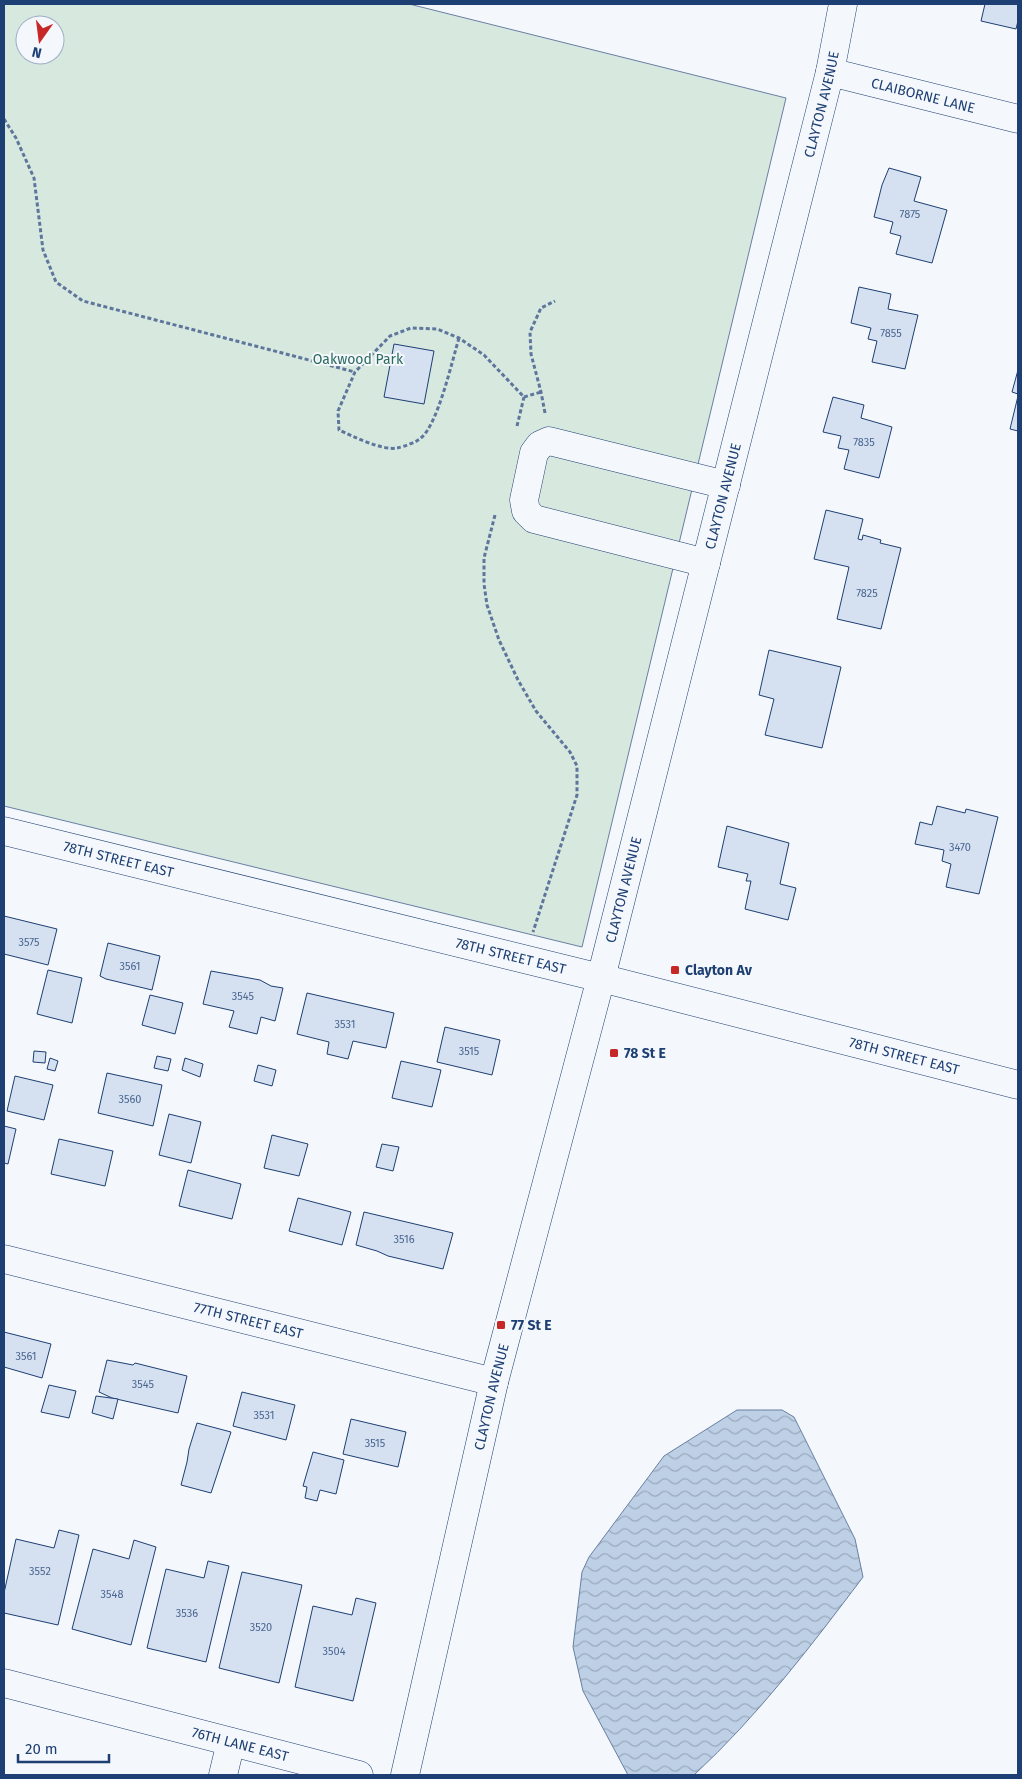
<svg xmlns="http://www.w3.org/2000/svg" width="1022" height="1779" font-family="'Fira Sans',sans-serif">
<style>
.green{fill:#d7e8df;stroke:#687fa3;fill-rule:evenodd}
.water{fill:url(#water-waves);stroke:#687fa3}
.building{fill:#d5e0f0;stroke:#1d3f73}
.lines{fill:none;stroke-linecap:round;stroke-linejoin:round}
.minor-casing{stroke:#1d3f73;stroke-width:29}
.path{stroke:#5e769c;stroke-width:3;stroke-dasharray:4 2.5;stroke-linecap:butt}
.minor{stroke:#f4f7fb;stroke-width:28}
.poi-dot{fill:#c62828;stroke:#f4f7fb;stroke-width:2}
.labels{text-anchor:middle;dominant-baseline:central;stroke-width:4;stroke-linejoin:round;paint-order:stroke}
.number-label{font-size:11px;fill:#4b6792}
.street-label{font-size:14px;fill:#1d3f73;stroke:#f4f7fb}
.park-label{font-size:14px;fill:#2c6c60;stroke:#f4f7fb}
.poi-label{font-size:14px;font-weight:bold;fill:#1d3f73;stroke:#f4f7fb;text-anchor:start}
</style>
<defs>
<pattern id="water-waves" width="16" height="10" patternUnits="userSpaceOnUse" patternTransform="scale(1.25)"><rect width="16" height="10" fill="#bed0e5"/><path d="M0 5q4-4 8 0t8 0" fill="none" stroke="#9aaabe"/></pattern>
</defs>
<rect width="100%" height="100%" fill="#f4f7fb"/>
<!-- green -->
<path class="green" d="M4,4H409L786,98L582,947L4,806ZM25,25H55V55H25Z"/>
<!-- water -->
<path class="water" d="M737,1410H782L794,1417L855,1539L863,1577C811,1646 757,1717 694,1775H628L583,1691L573,1647L582,1572L589,1557L664,1456Z"/>
<!-- building -->
<g class="building">
<path d="M985,4H1018V21L1016,29L981,21Z"/>
<path d="M889,168L921,177L914,201L947,210L932,263L896,254L901,236L890,233L893,222L874,217L882,185Z"/>
<path d="M859,287L891,294L888,309L918,315L905,369L872,362L877,341L868,339L871,328L851,323Z"/>
<path d="M394,344L434,351L424,404L384,397Z"/>
<path d="M1018,370V394L1012,392Z"/>
<path d="M1018,396V431L1010,429Z"/>
<path d="M833,397L864,405L861,418L892,427L879,478L844,469L849,450L838,448L841,436L823,432Z"/>
<path d="M826,510L863,519L858,539L862,540L863,535L881,540L880,543L901,548L881,629L837,619L849,567L814,559Z"/>
<path d="M769,650L841,667L822,748L765,735L774,699L759,695Z"/>
<path d="M937,806L965,813L966,809L998,817L979,894L946,887L951,864L942,861L944,850L915,844L920,822L932,825Z"/>
<path d="M727,826L789,843L780,884L796,888L788,920L745,909L751,881H746L748,874L718,867Z"/>
<path d="M4,916L57,929L48,965L4,954Z"/>
<path d="M108,943L160,956L152,990L106,979L100,976Z"/>
<path d="M48,970L82,978L72,1023L37,1014Z"/>
<path d="M211,971L260,980L271,986L283,988L275,1021L261,1017L257,1034L229,1027L234,1011L203,1004Z"/>
<path d="M307,993L394,1013L386,1048L353,1041L348,1059L327,1054L329,1042L297,1034Z"/>
<path d="M150,995L183,1003L175,1034L142,1025Z"/>
<path d="M445,1027L500,1040L492,1075L437,1062Z"/>
<path d="M34,1051L46,1052L45,1063L33,1062Z"/>
<path d="M157,1056L171,1059L168,1071L154,1068Z"/>
<path d="M50,1058L58,1061L55,1071L47,1069Z"/>
<path d="M185,1058L203,1064L200,1077L182,1070Z"/>
<path d="M401,1061L441,1070L432,1107L392,1098Z"/>
<path d="M258,1065L276,1070L272,1086L254,1081Z"/>
<path d="M107,1073L162,1085L153,1126L98,1113Z"/>
<path d="M15,1076L53,1085L44,1120L7,1111Z"/>
<path d="M169,1114L201,1122L191,1163L159,1155Z"/>
<path d="M4,1126L16,1129L8,1164L4,1163Z"/>
<path d="M272,1135L308,1144L299,1176L264,1168Z"/>
<path d="M59,1139L113,1151L105,1186L51,1174Z"/>
<path d="M382,1144L399,1147L393,1171L376,1167Z"/>
<path d="M188,1170L241,1184L232,1219L179,1206Z"/>
<path d="M298,1198L351,1212L342,1245L289,1231Z"/>
<path d="M364,1212L453,1233L443,1269L388,1256L377,1251L356,1245Z"/>
<path d="M4,1332L51,1344L42,1378L4,1367Z"/>
<path d="M107,1360L133,1365L135,1363L187,1376L178,1413L112,1398L99,1392Z"/>
<path d="M49,1385L76,1391L69,1418L41,1412Z"/>
<path d="M242,1392L295,1405L286,1440L233,1426Z"/>
<path d="M96,1396L118,1399L113,1419L92,1413Z"/>
<path d="M351,1419L406,1432L398,1467L343,1454Z"/>
<path d="M197,1423L231,1432L211,1493L181,1485L187,1462L189,1449Z"/>
<path d="M313,1452L344,1460L336,1494L320,1490L317,1501L305,1498L307,1487L303,1486Z"/>
<path d="M59,1530L79,1535L58,1625L4,1613V1593L16,1539L54,1548Z"/>
<path d="M134,1540L156,1547L131,1645L72,1629L93,1549L129,1559Z"/>
<path d="M208,1561L229,1566L206,1662L147,1648L166,1569L204,1578Z"/>
<path d="M242,1572L302,1585L279,1683L219,1668Z"/>
<path d="M356,1598L376,1603L353,1701L295,1687L313,1606L352,1615Z"/>
</g>
<g class="lines">
<!-- minor casing -->
<g class="minor-casing">
<g id="minor">
<path id="s1" d="M830,72L1018,119"/>
<path d="M706,563L534,519L526,511L524,500L534,453L540,445L549,441L726,485"/>
<path id="s2" d="M4,831L601,978L1018,1085"/>
<path id="s3" d="M4,1259L494,1382"/>
<path id="s4" d="M4,1683L359,1775"/>
<path d="M223,1775L231,1742"/>
<path id="s5" d="M405,1775L494,1382L601,978L830,72L843,4"/>
</g>
</g>
<!-- path -->
<g class="path">
<path d="M4,119L16,138L34,178L43,250L56,282L83,301L355,372"/>
<path d="M459,338C452,361 438,424 421,438C417,442 403,447 397,448C383,451 352,436 339,430L338,411L355,372L390,336L411,328L437,329L459,338L484,355L524,397"/>
<path d="M524,397L541,392"/>
<path d="M545,413L541,392L531,354L530,332L541,308L555,301"/>
<path d="M517,426L524,397"/>
<path d="M495,515L484,558V584L487,605L499,640L518,680L536,711L570,752L577,766V795L533,932"/>
</g>
<!-- minor -->
<use href="#minor" class="minor"/>
</g>
<!-- markers -->
<g class="poi-dot">
<rect x="670" y="965" width="10" height="10" rx="2.5"/>
<rect x="609" y="1048" width="10" height="10" rx="2.5"/>
<rect x="496" y="1320" width="10" height="10" rx="2.5"/>
</g>
<g class="labels">
<!-- number labels -->
<g class="number-label">
<text x="910" y="214">7875</text>
<text x="891" y="333">7855</text>
<text x="864" y="442">7835</text>
<text x="867" y="593">7825</text>
<text x="960" y="847">3470</text>
<text x="29" y="942">3575</text>
<text x="130" y="966">3561</text>
<text x="243" y="996">3545</text>
<text x="345" y="1024">3531</text>
<text x="469" y="1051">3515</text>
<text x="130" y="1099">3560</text>
<text x="404" y="1239">3516</text>
<text x="26" y="1356">3561</text>
<text x="143" y="1384">3545</text>
<text x="264" y="1415">3531</text>
<text x="375" y="1443">3515</text>
<text x="40" y="1571">3552</text>
<text x="112" y="1594">3548</text>
<text x="187" y="1613">3536</text>
<text x="261" y="1627">3520</text>
<text x="334" y="1651">3504</text>
</g>
<!-- street labels -->
<g class="street-label">
<text stroke="none"><textPath href="#s1" startOffset="96">CLAIBORNE LANE</textPath></text>
<text stroke="none"><textPath href="#s5" startOffset="1722">CLAYTON AVENUE</textPath></text>
<text stroke="none"><textPath href="#s5" startOffset="1318">CLAYTON AVENUE</textPath></text>
<text stroke="none"><textPath href="#s2" startOffset="118">78TH STREET EAST</textPath></text>
<text stroke="none"><textPath href="#s5" startOffset="912">CLAYTON AVENUE</textPath></text>
<text stroke="none"><textPath href="#s2" startOffset="522">78TH STREET EAST</textPath></text>
<text stroke="none"><textPath href="#s2" startOffset="928">78TH STREET EAST</textPath></text>
<text stroke="none"><textPath href="#s3" startOffset="252">77TH STREET EAST</textPath></text>
<text stroke="none"><textPath href="#s5" startOffset="388">CLAYTON AVENUE</textPath></text>
<text stroke="none"><textPath href="#s4" startOffset="244">76TH LANE EAST</textPath></text>
</g>
<!-- park labels -->
<g class="park-label">
<text x="358" y="359">Oakwood Park</text>
</g>
<!-- poi labels -->
<g class="poi-label">
<text x="685" y="970">Clayton Av</text>
<text x="624" y="1053">78 St E</text>
<text x="511" y="1325">77 St E</text>
</g>
</g>
<!-- border -->
<rect width="1022" height="1779" fill="none" stroke="#1d3f73" stroke-width="10"/>
<!-- north arrow -->
<g transform="translate(40 40) rotate(194)"><circle r="24" fill="#f4f7fb" stroke="#9eadc5"/>
<path d="M0-4L9 19L0 12L-9 19Z" fill="#c62828"/>
<text y="-8" font-size="14" font-weight="bold" text-anchor="middle" fill="#1d3f73">N</text>
</g>
<!-- scale -->
<path d="M18 1754v8h91v-8" fill="none" stroke="#1d3f73" stroke-width="2.5"/>
<text x="25" y="1754" font-size="15" fill="#1d3f73" stroke="#f4f7fb" stroke-width="4" paint-order="stroke">20 m</text>
</svg>
